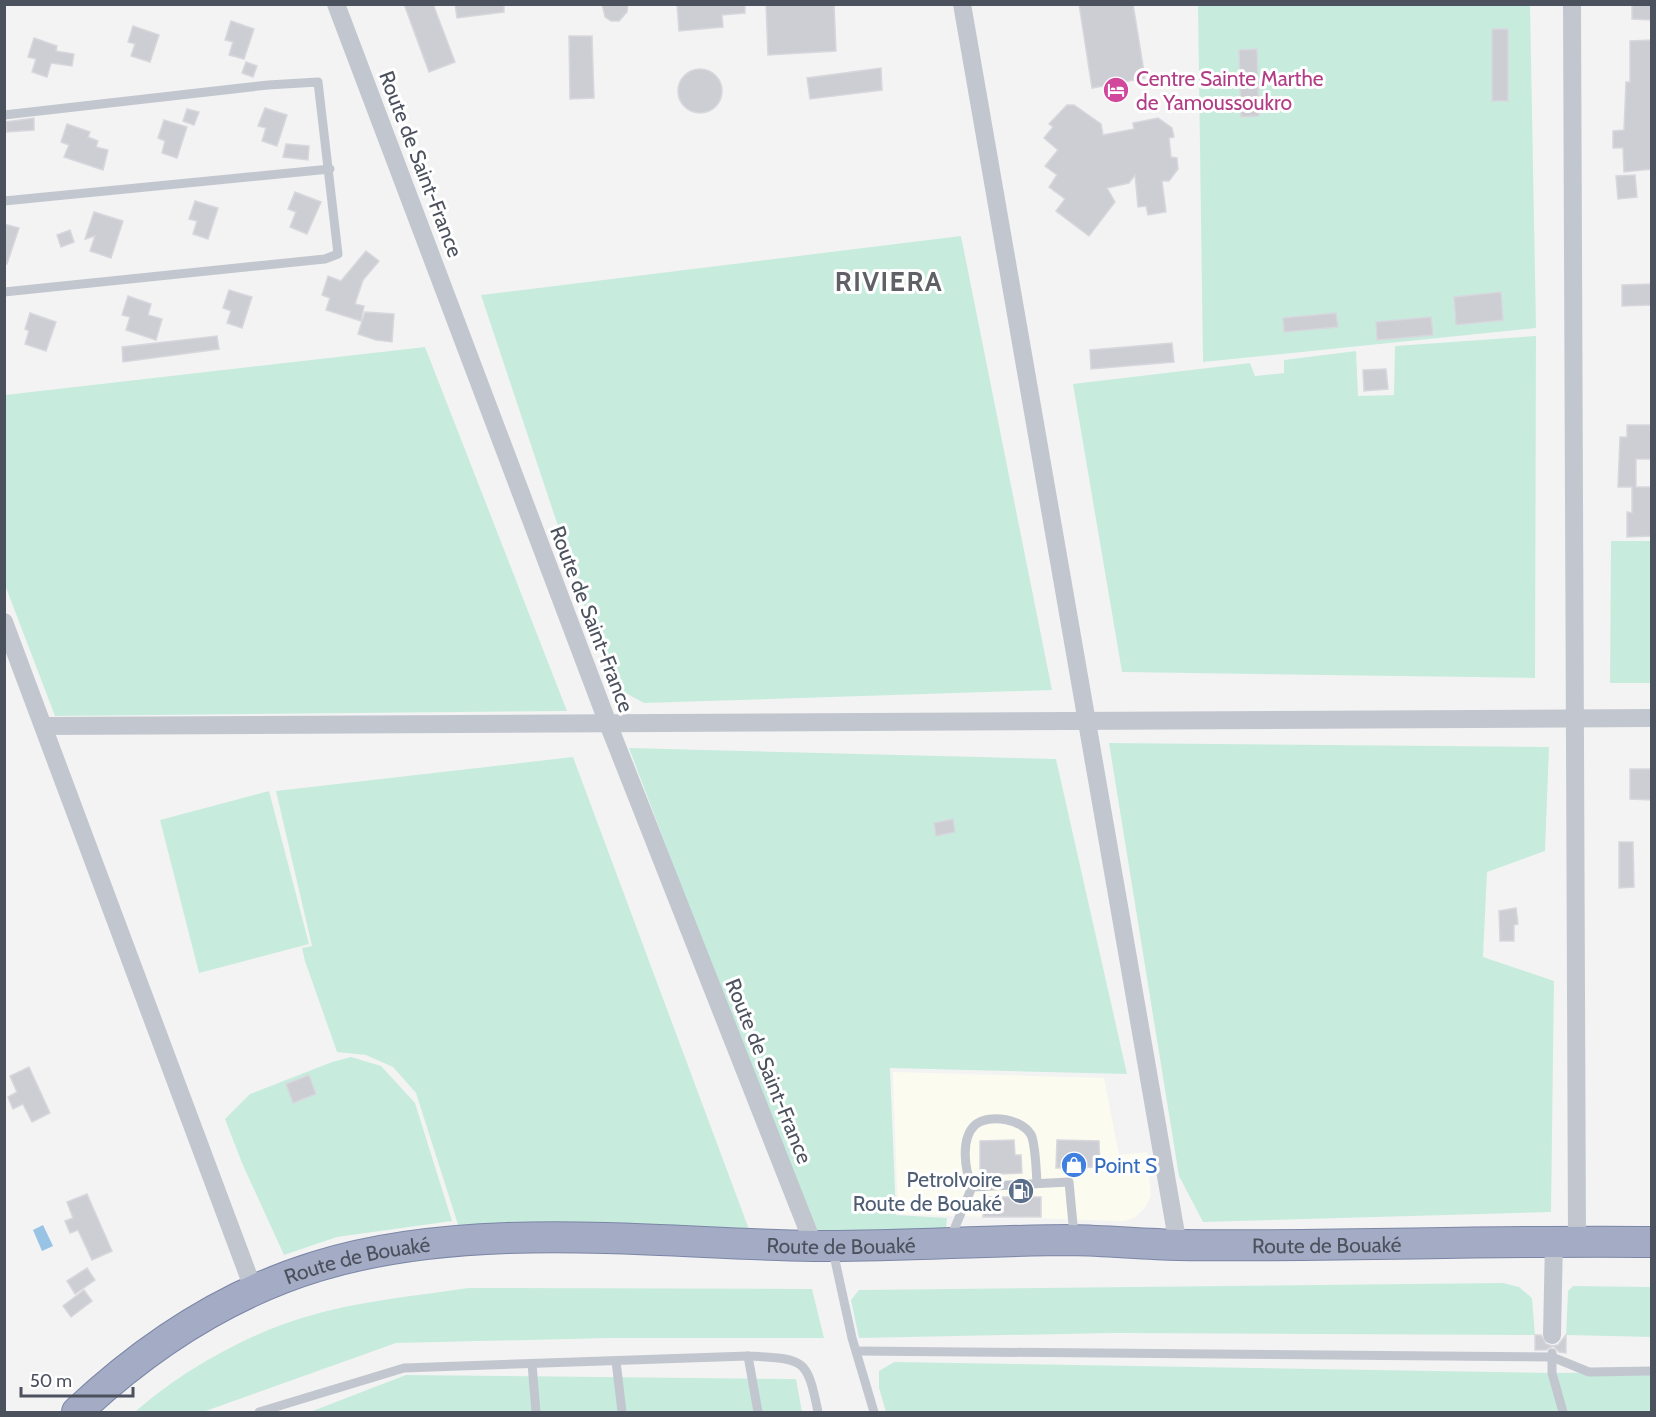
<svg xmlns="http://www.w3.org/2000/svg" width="1656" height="1417" font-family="Cabin,sans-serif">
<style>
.commercial{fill:#fbfbf0}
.green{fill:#c7ecde}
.water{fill:#99c3e4}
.building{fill:#cdced4;stroke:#d7d7dd;stroke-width:1.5}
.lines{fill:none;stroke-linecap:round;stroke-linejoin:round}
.trunk-casing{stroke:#7b86a7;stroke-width:32}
.service{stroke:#c2c7cf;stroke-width:9}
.minor{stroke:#c2c7cf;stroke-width:18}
.trunk{stroke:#a3acc4;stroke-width:30}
.labels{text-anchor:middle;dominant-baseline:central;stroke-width:6;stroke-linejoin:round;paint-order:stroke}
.hotel-label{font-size:21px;fill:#b23c85;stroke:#fff;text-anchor:start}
.street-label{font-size:21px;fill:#4c515e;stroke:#fff}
.shop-label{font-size:21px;fill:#366cbe;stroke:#fff;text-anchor:start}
.service-label{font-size:21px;fill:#4e5e75;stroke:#fff;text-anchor:end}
.district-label{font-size:27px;font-weight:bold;letter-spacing:1.5px;fill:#5f6166;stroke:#fff}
</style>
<rect width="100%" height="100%" fill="#f4f3f3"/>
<!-- commercial -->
<path class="commercial" d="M893,1072L1104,1078L1119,1155L1147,1152L1151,1196L1145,1208L1134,1218L1124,1221L898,1214Z"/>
<!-- green -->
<g class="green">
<path d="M1198,5H1530L1536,328L1203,362Z"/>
<path d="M961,236L1052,690L644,703L611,685L481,295Z"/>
<path d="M1536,336L1535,678L1122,672L1073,384L1250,363L1255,376L1284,373V360L1356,351L1358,396L1394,395L1395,346Z"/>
<path d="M425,347L567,711L55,716L5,585V395Z"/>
<path d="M1611,541H1651V683H1610Z"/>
<path d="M1109,743L1549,747L1545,851L1487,872L1483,957L1554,981L1551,1212L1203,1222L1179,1176Z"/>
<path d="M629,748L1056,759L1127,1074L890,1068L896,1215L947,1218L945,1241L816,1244Z"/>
<path d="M573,757L750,1232L461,1234L416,1093L393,1067L366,1055L337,1052L305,961L302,948L312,946L276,791Z"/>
<path d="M269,791L309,944L199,973L160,820Z"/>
<path d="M351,1057L381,1066L415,1103L452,1221L337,1237L284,1255L242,1163L225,1119L250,1094L332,1062Z"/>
<path d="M1503,1283L1519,1287L1532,1298L1535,1335L1113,1333L859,1338L851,1300L859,1290Z"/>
<path d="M1573,1286L1651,1287V1337L1566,1335L1568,1291Z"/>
<path d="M468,1288L812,1289L824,1338H611L396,1343L203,1412H135C180,1372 247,1334 305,1317C358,1301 414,1296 468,1288Z"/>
<path d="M894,1362L1552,1373L1651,1372L1652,1412H886L879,1388V1371Z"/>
<path d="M406,1375L796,1379L802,1412H310Z"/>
</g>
<!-- water -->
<path class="water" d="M43,1225L53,1246L42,1251L33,1230Z"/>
<!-- building -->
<g class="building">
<path d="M404,4H433L455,62L429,72Z"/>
<path d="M455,4H504V12L457,18Z"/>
<path d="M602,4H628L627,12L619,21H611L605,17Z"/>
<path d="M677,4H745V13L722,15L723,27L679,31Z"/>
<path d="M766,4H834L836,51L768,55Z"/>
<path d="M1079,4H1133L1145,78L1092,88Z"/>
<path d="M1632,4H1652V20L1632,19Z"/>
<path d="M231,21L254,29L244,59L229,55L233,42L225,40Z"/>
<path d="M133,26L159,35L150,62L131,56L135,44L128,42Z"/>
<rect x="1492" y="29" width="16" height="72"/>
<path d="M569,36H592L594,98L570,99Z"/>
<path d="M34,38L57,46L56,51L74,54L72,66L51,63L47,77L32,72L36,59L28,57Z"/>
<path d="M1652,40V169L1624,172L1623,148H1613V131L1624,130L1626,82H1630V41Z"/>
<path d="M1257,49L1259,116L1241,117L1239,50Z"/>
<path d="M246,62L257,66L253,77L242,73Z"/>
<path d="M881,68L882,90L810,99L807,78Z"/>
<circle cx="700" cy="91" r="22"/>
<path d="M1067,105H1074L1101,124L1103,135L1134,129L1133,123L1158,118L1172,128L1174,137L1169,138L1171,157L1177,158L1178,169L1169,181H1162L1166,212L1148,215L1146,206L1138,207L1135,175L1129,183L1107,188L1115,202L1089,236L1056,211L1065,199L1049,187L1057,175L1045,166L1058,150L1044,138L1053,127L1049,124Z"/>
<path d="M265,108L287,115L277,146L262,141L266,128L258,126Z"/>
<path d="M187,109L199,112L194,125L183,121Z"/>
<path d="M34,118V130L7,132L6,122Z"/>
<path d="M164,120L187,127L177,158L162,153L165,141L158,138Z"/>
<path d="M67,124L90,132L88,137L98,141L96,147L108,150L103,170L64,157L69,145L61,142Z"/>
<path d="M286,144L309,146L308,160L283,157Z"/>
<path d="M1635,175L1637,197L1618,199L1616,176Z"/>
<path d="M295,192L321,202L307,234L290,227L296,212L288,209Z"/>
<path d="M195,201L218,208L208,239L193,234L197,221L189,219Z"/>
<path d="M94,212L123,221L111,258L90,251L95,236L85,239Z"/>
<path d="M4,224L19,228L7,264H4Z"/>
<path d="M70,230L74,242L61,247L57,235Z"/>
<path d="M366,251L379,261L363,280L355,304L364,306L361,321L326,310L330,298L322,295L328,276L341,281Z"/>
<path d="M1652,284V305L1622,306V285Z"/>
<path d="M229,290L252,297L242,328L227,323L231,311L223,308Z"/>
<path d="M1501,292L1503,320L1456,325L1454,297Z"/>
<path d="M128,296L151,304L148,315L162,319L156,340L126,330L130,317L122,315Z"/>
<path d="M365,312L394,314L392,342L376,340L358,334Z"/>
<path d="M30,313L56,322L46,351L25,344L29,331L25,329Z"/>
<path d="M1336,313L1338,327L1284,332L1283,318Z"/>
<path d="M1431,317L1433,335L1377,340L1376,322Z"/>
<path d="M217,336L219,349L123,362L122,347Z"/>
<path d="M1172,343L1174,362L1091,369L1090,350Z"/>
<path d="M1386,369L1388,389L1364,391L1363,370Z"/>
<path d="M1627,425H1650L1652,459H1636V487H1652V536L1627,537V512L1632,513V487H1618L1620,437H1627Z"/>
<path d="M1630,769H1652V800L1630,799Z"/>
<path d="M953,819L955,832L936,836L934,823Z"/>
<path d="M1619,842H1633L1634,887L1619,888Z"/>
<path d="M1516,908L1518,924L1514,925V941H1500L1499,911Z"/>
<path d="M29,1067L50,1113L32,1122L23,1104L13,1109L8,1097L17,1092L10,1076Z"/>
<path d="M309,1075L316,1094L293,1103L286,1084Z"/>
<path d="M1014,1140L1015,1155H1021L1022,1173L980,1175V1141Z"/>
<path d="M1057,1140L1099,1141L1100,1167L1056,1168Z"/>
<path d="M87,1194L112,1251L92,1260L78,1230L70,1233L65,1221L73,1218L67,1202Z"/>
<rect x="983" y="1197" width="58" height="20"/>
<path d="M87,1268L95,1280L75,1294L67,1281Z"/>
<path d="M84,1290L92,1301L71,1317L63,1306Z"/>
<path d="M1535,1335H1541L1546,1344L1552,1346L1558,1345L1566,1335V1353L1559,1352L1553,1346L1546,1350H1535Z"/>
</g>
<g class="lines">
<!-- trunk casing -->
<g class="trunk-casing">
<g id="trunk">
<path id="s1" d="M77,1412C147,1346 226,1294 318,1266C472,1219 654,1243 813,1246C899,1247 986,1240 1073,1240C1108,1241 1144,1244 1179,1245C1336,1247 1494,1240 1652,1242"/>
</g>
</g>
<!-- service -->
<g class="service">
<path d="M4,115L268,85L318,82L338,254L325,259L4,292"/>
<path d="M4,201L330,169"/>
<path d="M972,1187C965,1170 960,1139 975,1125C989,1113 1025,1119 1032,1137C1036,1151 1036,1169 1037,1183"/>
<path d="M950,1239L972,1187L1069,1182L1074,1235"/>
<path d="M833,1251L852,1338L874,1412"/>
<path d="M857,1351L1552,1357L1589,1372L1652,1371"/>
<path d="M1552,1353V1373L1563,1412"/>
<path d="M748,1356L758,1412"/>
<path d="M616,1361L622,1412"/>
<path d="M532,1364L536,1412"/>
<path d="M259,1412L404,1368L748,1356C804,1359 807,1357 818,1412"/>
</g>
<!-- minor -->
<g class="minor">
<path d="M336,4L607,721L814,1246"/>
<path d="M962,4L1178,1245"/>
<path d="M1572,4L1577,1241"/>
<path d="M4,622L253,1288"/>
<path d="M44,726L1652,718"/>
<path d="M1552,1335L1554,1241"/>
</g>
<!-- trunk -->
<use href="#trunk" class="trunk"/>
</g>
<!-- icons -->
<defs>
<g id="hotel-disc" transform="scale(1.35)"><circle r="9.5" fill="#d1479c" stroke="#fff"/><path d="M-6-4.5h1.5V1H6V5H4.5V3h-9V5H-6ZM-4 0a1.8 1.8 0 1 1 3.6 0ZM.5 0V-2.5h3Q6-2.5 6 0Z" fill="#fff"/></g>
<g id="shop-disc" transform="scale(1.35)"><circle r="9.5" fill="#3f7fe0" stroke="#fff"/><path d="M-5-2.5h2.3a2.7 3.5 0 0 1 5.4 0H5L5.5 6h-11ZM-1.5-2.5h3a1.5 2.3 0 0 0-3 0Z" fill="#fff"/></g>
<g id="fuel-disc" transform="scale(1.35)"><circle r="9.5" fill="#5c6f8a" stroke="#fff"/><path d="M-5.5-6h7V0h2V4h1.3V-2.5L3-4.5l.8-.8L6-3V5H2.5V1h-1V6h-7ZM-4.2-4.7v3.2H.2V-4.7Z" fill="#fff"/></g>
</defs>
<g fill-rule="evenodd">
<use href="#hotel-disc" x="1116" y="90"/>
<use href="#shop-disc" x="1074" y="1165"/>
<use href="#fuel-disc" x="1021" y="1191"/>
</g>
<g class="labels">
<!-- hotel labels -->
<g class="hotel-label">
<text x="1136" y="78">Centre Sainte Marthe<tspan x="1136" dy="24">de Yamoussoukro</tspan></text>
</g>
<!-- street labels -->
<g class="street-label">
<text transform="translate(421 164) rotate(69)">Route de Saint-France</text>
<text transform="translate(592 619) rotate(69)">Route de Saint-France</text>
<text transform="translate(769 1071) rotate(68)">Route de Saint-France</text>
<text stroke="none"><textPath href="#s1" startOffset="810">Route de Bouaké</textPath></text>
<text stroke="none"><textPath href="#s1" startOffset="1296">Route de Bouaké</textPath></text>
<text stroke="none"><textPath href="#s1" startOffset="324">Route de Bouaké</textPath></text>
</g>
<!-- shop labels -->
<g class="shop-label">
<text x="1094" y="1165">Point S</text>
</g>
<!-- service labels -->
<g class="service-label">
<text x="1002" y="1179">PetroIvoire<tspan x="1002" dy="24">Route de Bouaké</tspan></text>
</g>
<!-- district labels -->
<g class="district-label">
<text x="889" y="281">RIVIERA</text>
</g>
</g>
<!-- border -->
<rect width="1656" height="1417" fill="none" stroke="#4c515e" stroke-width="12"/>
<!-- scale -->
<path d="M21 1387v9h112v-9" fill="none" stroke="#4c515e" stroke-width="3"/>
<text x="30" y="1387" font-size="18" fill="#4c515e" stroke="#ffffff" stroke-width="4.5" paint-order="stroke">50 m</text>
</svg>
